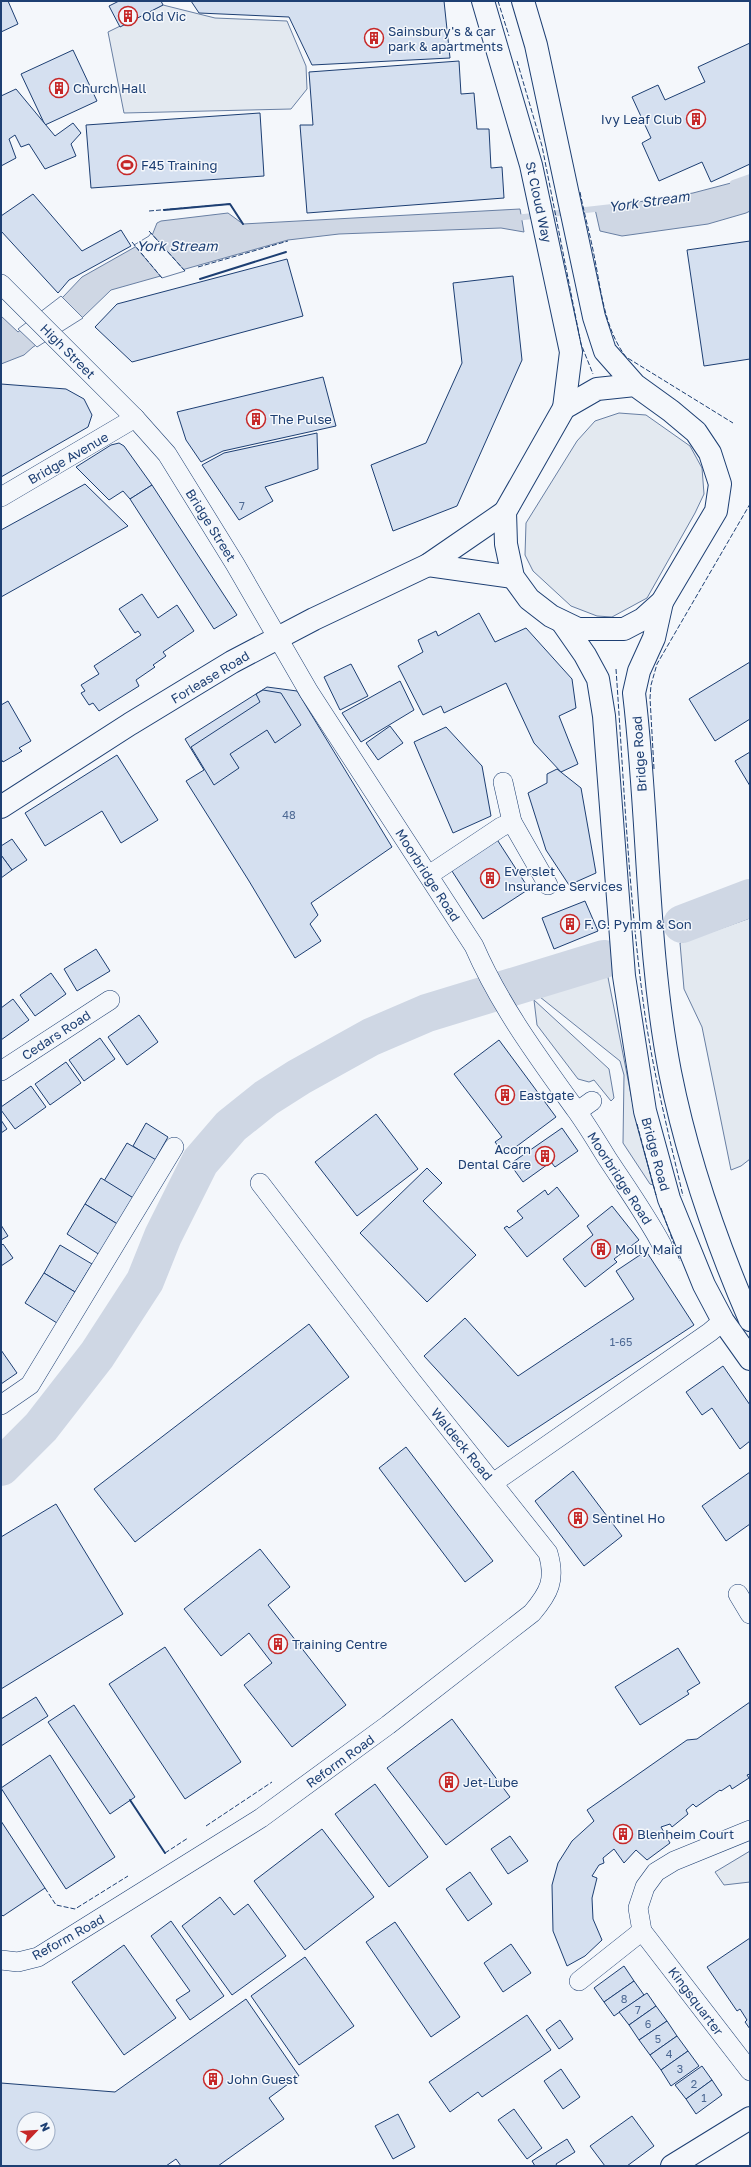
<svg xmlns="http://www.w3.org/2000/svg" width="751" height="2167" font-family="'Golos Text',sans-serif">
<style>
.green{fill:#e3e9f0;stroke:#687fa3}
.water{fill:#cfd7e4;stroke:#687fa3}
.pier{fill:#f4f7fb;stroke:#687fa3}
.lines{fill:none;stroke-linecap:round;stroke-linejoin:round}
.stream{stroke:#cfd7e4;stroke-width:6}
.river{stroke:#cfd7e4;stroke-width:38}
.building{fill:#d5e0f0;stroke:#1d3f73;fill-rule:evenodd}
.street-casing{stroke:#1d3f73;stroke-width:20}
.secondary-casing{stroke:#1d3f73;stroke-width:24}
.primary-casing{stroke:#1d3f73;stroke-width:24}
.street{stroke:#f4f7fb;stroke-width:19}
.secondary{stroke:#f4f7fb;stroke-width:22}
.primary{stroke:#f4f7fb;stroke-width:22}
.fence{stroke:#1d3f73;stroke-width:1;stroke-dasharray:5 2;stroke-linecap:butt}
.wall{stroke:#1d3f73;stroke-width:2}
.labels{text-anchor:middle;dominant-baseline:central;stroke-width:3;stroke-linejoin:round;paint-order:stroke}
.number-label{font-size:11px;fill:#4b6792}
.poi-label{font-size:13px;fill:#1d3f73;stroke:#f4f7fb;text-anchor:start}
.street-label{font-size:13px;fill:#1d3f73;stroke:#f4f7fb}
.water-label{font-size:14px;font-style:italic;fill:#1d3f73;stroke:#f4f7fb}
</style>
<rect width="100%" height="100%" fill="#f4f7fb"/>
<!-- green -->
<g class="green">
<path d="M163,5L215,18L287,21L306,66L307,89L291,109L124,113L108,32Z"/>
<path d="M619,413L646,415L690,446L702,468L704,494L695,513L647,598L612,617L597,616L571,606L533,571L525,555L526,523L577,441L595,421Z"/>
<path d="M750,918V1159L741,1166L731,1170L702,1027L684,989L680,943Z"/>
<path d="M604,957L633,1105L653,1185L650,1184L623,1143L624,1075L620,1061L535,993L528,983Z"/>
<path d="M534,1000L609,1069L614,1098L611,1101L594,1080L589,1082L578,1079L537,1025Z"/>
<path d="M750,1851V1882L724,1885L715,1872Z"/>
</g>
<!-- water -->
<g class="water">
<path d="M750,178V211L746,213L708,224L622,236L600,231L595,209L693,193Z"/>
<path d="M520,209L524,232L501,228L339,234L288,240L111,290L83,317L33,347L24,355L1,364V316L18,332L63,297L82,277L151,238L157,223L161,221L228,213L243,224Z"/>
</g>
<!-- pier -->
<g class="pier">
<path d="M151,233L185,271L162,278L134,245L149,236Z"/>
<path d="M61,296L83,318L37,347L18,329Z"/>
</g>
<g class="lines">
<!-- stream -->
<g class="stream">
<path d="M733,183L750,177"/>
<path d="M515,218L621,206"/>
</g>
<!-- river -->
<g class="river">
<path d="M682,924L750,898"/>
<path d="M1,1467L41,1427L97,1355L145,1281L163,1236L200,1162L231,1126L266,1098L299,1077L371,1037L427,1013L604,959"/>
</g>
</g>
<!-- building -->
<g class="building">
<path d="M1,1H8L18,24L1,32Z"/>
<path d="M119,1H161L163,5L120,27L109,6Z"/>
<path d="M191,1H444L450,58L312,65L289,17L199,13Z"/>
<path d="M750,43V164L711,182L702,162L659,181L642,143L651,138L632,97L658,85L665,100L705,82L698,67Z"/>
<path d="M73,50L97,101L45,125L21,74Z"/>
<path d="M459,61L461,94L474,93L477,129H489L491,168L502,167L504,198L307,213L300,125H313L309,72Z"/>
<path d="M16,89L55,136L73,123L81,133L71,144L76,156L45,169L29,144L21,147L15,135L9,139L16,158L1,166V96Z"/>
<path d="M260,113L264,176L91,188L86,125Z"/>
<path d="M33,194L82,251L121,230L131,246L69,280L58,293L1,231V216Z"/>
<path d="M750,241V359L704,366L687,250Z"/>
<path d="M287,259L303,316L132,362L95,327L117,304Z"/>
<path d="M513,276L522,360L457,506L393,531L371,465L426,443L462,363L453,283Z"/>
<path d="M323,377L336,426L223,451L201,462L186,440L177,412Z"/>
<path d="M1,384L66,389L84,399L92,415L88,427L1,477Z"/>
<path d="M317,433L318,469L265,487L273,501L239,520L202,465L224,453Z"/>
<path d="M119,443L124,446L152,485L130,499L123,491L109,500L76,467L111,445Z"/>
<path d="M85,484L128,526L1,597V530Z"/>
<path d="M152,485L237,615L214,629L130,499Z"/>
<path d="M142,594L158,618L177,605L194,631L163,652L166,656L153,665L155,667L136,680L139,686L99,711L93,703L89,705L81,693L85,691L81,685L99,674L94,666L141,635L138,631L135,633L119,609Z"/>
<path d="M479,613L495,642L526,628L572,679L576,708L559,716L578,764L561,772L534,743L506,683L444,713L441,706L423,715L398,666L423,652L418,640L436,631L438,636Z"/>
<path d="M750,662V719L715,741L689,699Z"/>
<path d="M351,664L368,696L340,710L324,677Z"/>
<path d="M400,681L414,710L361,742L342,713Z"/>
<path d="M267,687L297,691L392,847L311,903L318,915L310,924L321,941L295,958L249,881L186,781L204,770L185,739Z"/>
<path d="M263,690L281,693L301,725L275,743L267,730L230,754L239,768L214,785L191,747L260,702L256,694Z"/>
<path d="M8,701L31,741L19,748L22,751L3,762L1,759V705Z"/>
<path d="M390,726L403,743L378,760L366,743Z"/>
<path d="M446,727L482,766L491,816L453,833L414,742Z"/>
<path d="M750,752V786L735,761Z"/>
<path d="M117,755L158,820L121,843L102,811L45,846L25,813Z"/>
<path d="M557,769L581,788L596,873L569,885L546,850L528,793L547,783V774Z"/>
<path d="M496,838L529,889L483,919L450,868Z"/>
<path d="M12,839L27,860L12,870L1,855V846Z"/>
<path d="M1,855L12,870L1,878Z"/>
<path d="M585,901L598,931L554,949L542,918Z"/>
<path d="M96,949L110,971L77,991L64,969Z"/>
<path d="M51,973L66,994L35,1016L20,995Z"/>
<path d="M13,999L29,1020L1,1040V1008Z"/>
<path d="M139,1015L158,1042L127,1065L108,1037Z"/>
<path d="M100,1038L115,1059L84,1081L69,1060Z"/>
<path d="M499,1040L556,1117L505,1155L495,1142L502,1137L454,1074Z"/>
<path d="M66,1062L81,1083L50,1105L35,1084Z"/>
<path d="M31,1086L46,1107L15,1129L1,1110V1107Z"/>
<path d="M376,1114L418,1169L357,1216L315,1162Z"/>
<path d="M1,1120L7,1129L1,1133Z"/>
<path d="M146,1123L168,1137L155,1160L133,1146Z"/>
<path d="M562,1128L578,1151L555,1167L551,1162L523,1182L510,1164Z"/>
<path d="M127,1143L158,1161L135,1199L104,1181Z"/>
<path d="M427,1168L442,1183L423,1201L476,1255L427,1302L360,1233Z"/>
<path d="M101,1178L135,1199L119,1225L85,1204Z"/>
<path d="M557,1187L579,1216L527,1257L504,1228L507,1226L509,1228L523,1218L517,1211L545,1190L548,1195Z"/>
<path d="M85,1204L119,1225L100,1255L67,1234Z"/>
<path d="M612,1206L639,1240L614,1259L617,1262L585,1287L563,1259L593,1235L587,1226Z"/>
<path d="M1,1225L8,1236L1,1240Z"/>
<path d="M3,1244L13,1258L1,1266V1246Z"/>
<path d="M60,1245L92,1264L75,1292L44,1273Z"/>
<path d="M646,1251L694,1325L508,1447L424,1356L465,1318L518,1376L634,1299L616,1271Z"/>
<path d="M44,1273L75,1292L57,1323L25,1303Z"/>
<path d="M309,1324L349,1377L135,1542L94,1489Z"/>
<path d="M1,1350L17,1373L1,1384Z"/>
<path d="M723,1366L750,1405V1441L740,1449L712,1408L702,1415L686,1392Z"/>
<path d="M406,1447L493,1561L465,1582L379,1468Z"/>
<path d="M573,1471L622,1536L584,1566L535,1501Z"/>
<path d="M750,1472V1524L726,1541L702,1506Z"/>
<path d="M56,1504L123,1614L1,1689V1537Z"/>
<path d="M260,1549L290,1587L268,1605L346,1705L292,1747L244,1685L272,1663L249,1633L221,1656L184,1609Z"/>
<path d="M165,1647L241,1762L185,1799L109,1684Z"/>
<path d="M678,1648L700,1683L687,1691L689,1694L640,1725L615,1687Z"/>
<path d="M36,1697L48,1716L1,1746V1719Z"/>
<path d="M750,1702V1774L747,1775L749,1778L732,1789L730,1785L721,1791L720,1790L696,1807L693,1804L686,1810L688,1814L672,1827L670,1824L661,1827L670,1843L647,1860L636,1850L624,1863L614,1849L603,1858L604,1863L599,1865L592,1876L597,1878L592,1898L593,1919L602,1940L585,1956L567,1966L553,1931L552,1885L558,1863L572,1841L594,1821L587,1810L687,1740L697,1739Z"/>
<path d="M74,1705L135,1797L110,1814L48,1722Z"/>
<path d="M452,1719L510,1797L446,1845L387,1768Z"/>
<path d="M50,1755L115,1857L66,1889L1,1788Z"/>
<path d="M375,1784L428,1857L389,1887L335,1814Z"/>
<path d="M1,1821L45,1888L3,1916L1,1914Z"/>
<path d="M322,1829L374,1897L305,1950L254,1881Z"/>
<path d="M510,1836L528,1861L508,1874L491,1849Z"/>
<path d="M470,1872L492,1904L468,1921L446,1889Z"/>
<path d="M220,1897L234,1915L248,1904L286,1956L232,1995L182,1926Z"/>
<path d="M171,1921L224,1996L190,2020L176,2000L190,1991L151,1936Z"/>
<path d="M395,1922L460,2017L431,2037L366,1942Z"/>
<path d="M750,1938V2029L745,2022L747,2020L740,2009L737,2011L707,1967Z"/>
<path d="M511,1944L531,1973L503,1992L484,1963Z"/>
<path d="M124,1945L176,2018L124,2055L72,1982Z"/>
<path d="M305,1957L354,2026L299,2065L251,1996Z"/>
<path d="M624,1966L634,1981L604,2002L594,1988Z"/>
<path d="M634,1981L644,1995L614,2016L604,2002Z"/>
<path d="M647,1993L656,2006L629,2025L619,2012Z"/>
<path d="M246,1999L299,2076L269,2098L284,2119L218,2166H181L176,2159L166,2166H1V2083L115,2092ZM24,2119H48V2143H24Z"/>
<path d="M656,2006L667,2021L639,2040L629,2025Z"/>
<path d="M527,2015L551,2050L482,2097L478,2092L450,2112L429,2082Z"/>
<path d="M560,2020L573,2039L559,2049L546,2030Z"/>
<path d="M667,2021L677,2036L650,2055L639,2040Z"/>
<path d="M677,2036L688,2051L661,2070L650,2055Z"/>
<path d="M688,2051L699,2066L671,2086L661,2070Z"/>
<path d="M702,2066L712,2080L686,2099L675,2085Z"/>
<path d="M561,2069L580,2097L563,2109L544,2081Z"/>
<path d="M712,2080L722,2095L696,2114L686,2099Z"/>
<path d="M514,2109L542,2148L527,2159L498,2120Z"/>
<path d="M398,2114L415,2147L393,2159L375,2126Z"/>
<path d="M632,2116L654,2146L627,2166H605L590,2146Z"/>
<path d="M567,2139L575,2152L556,2164L557,2166H535L532,2161Z"/>
</g>
<g class="lines">
<!-- street casing -->
<g class="street-casing">
<g id="street">
<path d="M1,284L135,418L167,454L235,564L309,692L474,946C500,1006 538,1057 576,1110C587,1125 597,1142 607,1158C626,1187 646,1215 662,1245"/>
<path d="M1,497L135,418"/>
<path d="M503,782L512,822L548,885"/>
<path d="M429,875L501,827L512,822"/>
<path d="M1,1071L110,1000"/>
<path d="M578,1111L592,1101"/>
<path d="M1,1405L30,1385L174,1147"/>
<path d="M493,1483L710,1332L723,1321"/>
<path d="M738,1594L750,1614"/>
<path d="M750,1830L674,1861L656,1872L645,1887L638,1908L642,1931L750,2071"/>
<path d="M1,1960L18,1962L38,1957L261,1818L388,1725L532,1613C549,1593 556,1580 548,1553L410,1379L260,1183"/>
<path d="M579,1981L642,1931"/>
</g>
</g>
<!-- secondary casing -->
<g class="secondary-casing">
<g id="secondary">
<path d="M428,565L513,577"/>
<path d="M1,807L130,724L232,662L314,619L428,565L505,512"/>
<path d="M672,2166L750,2118"/>
</g>
</g>
<!-- primary casing -->
<g class="primary-casing">
<g id="primary">
<path d="M483,1L531,165L571,352L564,408"/>
<path d="M523,1L536,45L594,317L605,351L635,385L671,411L696,432L710,453L720,484L716,511L662,602L643,619L624,629H578L551,616L529,599L513,577L506,544L505,512L564,408L597,389L635,385"/>
<path d="M662,602L654,638L639,671L634,693C649,818 646,947 670,1072C687,1158 715,1239 750,1320"/>
<path d="M562,622L585,655L598,679L604,716L624,976L645,1111L669,1199L704,1285L723,1321L750,1359"/>
</g>
</g>
<!-- street -->
<use href="#street" class="street"/>
<!-- secondary -->
<use href="#secondary" class="secondary"/>
<!-- primary -->
<use href="#primary" class="primary"/>
<!-- fence -->
<g class="fence">
<path d="M498,1L509,36"/>
<path d="M540,1V2"/>
<path d="M517,61L542,146L581,344L593,374"/>
<path d="M580,192C584,213 590,234 594,255C601,289 604,328 626,357L733,423"/>
<path d="M149,211L230,204L243,224"/>
<path d="M149,231L185,271"/>
<path d="M132,242L162,278"/>
<path d="M198,267L288,241"/>
<path d="M616,669C624,784 629,901 645,1015C654,1076 669,1136 683,1196"/>
<path d="M654,769L650,698L651,685L657,664L750,504"/>
<path d="M637,1124L656,1195"/>
<path d="M661,1208L680,1261"/>
<path d="M206,1826L272,1782"/>
<path d="M165,1853L188,1838"/>
<path d="M45,1888L56,1905L75,1909L128,1876"/>
</g>
<!-- wall -->
<g class="wall">
<path d="M164,210L230,204L243,224"/>
<path d="M200,279L286,252"/>
<path d="M130,1800L165,1853"/>
</g>
</g>
<!-- icons -->
<defs>
<g id="building-ring" transform="scale(1)"><circle r="9.5" fill="#f4f7fb" stroke="#c62828" stroke-width="1.5"/><path d="M-4-6H4V6H1V3H-1V6H-4ZM-2.5-4.3h1.7v1.8h-1.7ZM.8-4.3h1.7v1.8H.8ZM-2.5-1h1.7V.8h-1.7ZM.8-1h1.7V.8H.8Z" fill="#c62828"/></g>
<g id="stadium-ring" transform="scale(1)"><circle r="9.5" fill="#f4f7fb" stroke="#c62828" stroke-width="1.5"/><path d="M0-5a6.5 5 0 1 0 0 10a6.5 5 0 1 0 0-10ZM-3.5-1.8h7v3.6h-7Z" fill="#c62828"/></g>
</defs>
<g fill-rule="evenodd">
<use href="#building-ring" x="128" y="16"/>
<use href="#building-ring" x="374" y="38"/>
<use href="#building-ring" x="59" y="88"/>
<use href="#building-ring" x="696" y="119"/>
<use href="#stadium-ring" x="127" y="165"/>
<use href="#building-ring" x="256" y="419"/>
<use href="#building-ring" x="490" y="878"/>
<use href="#building-ring" x="570" y="924"/>
<use href="#building-ring" x="505" y="1095"/>
<use href="#building-ring" x="545" y="1156"/>
<use href="#building-ring" x="601" y="1249"/>
<use href="#building-ring" x="578" y="1518"/>
<use href="#building-ring" x="278" y="1644"/>
<use href="#building-ring" x="449" y="1782"/>
<use href="#building-ring" x="623" y="1834"/>
<use href="#building-ring" x="213" y="2079"/>
</g>
<g class="labels">
<!-- number labels -->
<g class="number-label">
<text x="242" y="505">7</text>
<text x="289" y="814">48</text>
<text x="621" y="1341">1-65</text>
<text x="624" y="1998">8</text>
<text x="638" y="2009">7</text>
<text x="648" y="2023">6</text>
<text x="658" y="2038">5</text>
<text x="669" y="2053">4</text>
<text x="680" y="2068">3</text>
<text x="694" y="2083">2</text>
<text x="704" y="2097">1</text>
</g>
<!-- poi labels -->
<g class="poi-label">
<text x="142" y="16">Old Vic</text>
<text x="388" y="31">Sainsbury's &amp; car<tspan x="388" dy="15">park &amp; apartments</tspan></text>
<text x="73" y="88">Church Hall</text>
<text x="682" y="119" text-anchor="end">Ivy Leaf Club</text>
<text x="141" y="165">F45 Training</text>
<text x="270" y="419">The Pulse</text>
<text x="504" y="871">Everslet<tspan x="504" dy="15">Insurance Services</tspan></text>
<text x="584" y="924">F. G. Pymm &amp; Son</text>
<text x="519" y="1095">Eastgate</text>
<text x="531" y="1149" text-anchor="end">Acorn<tspan x="531" dy="15">Dental Care</tspan></text>
<text x="615" y="1249">Molly Maid</text>
<text x="592" y="1518">Sentinel Ho</text>
<text x="292" y="1644">Training Centre</text>
<text x="463" y="1782">Jet-Lube</text>
<text x="637" y="1834">Blenheim Court</text>
<text x="227" y="2079">John Guest</text>
</g>
<!-- street labels -->
<g class="street-label">
<text transform="translate(539 202) rotate(78)">St Cloud Way</text>
<text transform="translate(68 351) rotate(45)">High Street</text>
<text transform="translate(68 458) rotate(-30)">Bridge Avenue</text>
<text transform="translate(211 525) rotate(58)">Bridge Street</text>
<text transform="translate(210 677) rotate(-31)">Forlease Road</text>
<text transform="translate(639 754) rotate(-94)">Bridge Road</text>
<text transform="translate(428 875) rotate(57)">Moorbridge Road</text>
<text transform="translate(56 1035) rotate(-33)">Cedars Road</text>
<text transform="translate(656 1154) rotate(75)">Bridge Road</text>
<text transform="translate(620 1178) rotate(57)">Moorbridge Road</text>
<text transform="translate(462 1444) rotate(51)">Waldeck Road</text>
<text transform="translate(340 1761) rotate(-36)">Reform Road</text>
<text transform="translate(68 1937) rotate(-29)">Reform Road</text>
<text transform="translate(696 2001) rotate(53)">Kingsquarter</text>
</g>
<!-- water labels -->
<g class="water-label">
<text transform="translate(649 201) rotate(-8)">York Stream</text>
<text x="177" y="245">York Stream</text>
</g>
</g>
<!-- border -->
<rect width="751" height="2167" fill="none" stroke="#1d3f73" stroke-width="4"/>
<!-- north arrow -->
<g transform="translate(36 2131) rotate(65)"><circle r="19" fill="#f4f7fb" stroke="#9eadc5"/>
<path d="M0-3L7 15L0 10L-7 15Z" fill="#c62828"/>
<text y="-6" font-size="11" font-weight="bold" text-anchor="middle" fill="#1d3f73">N</text>
</g>
</svg>
